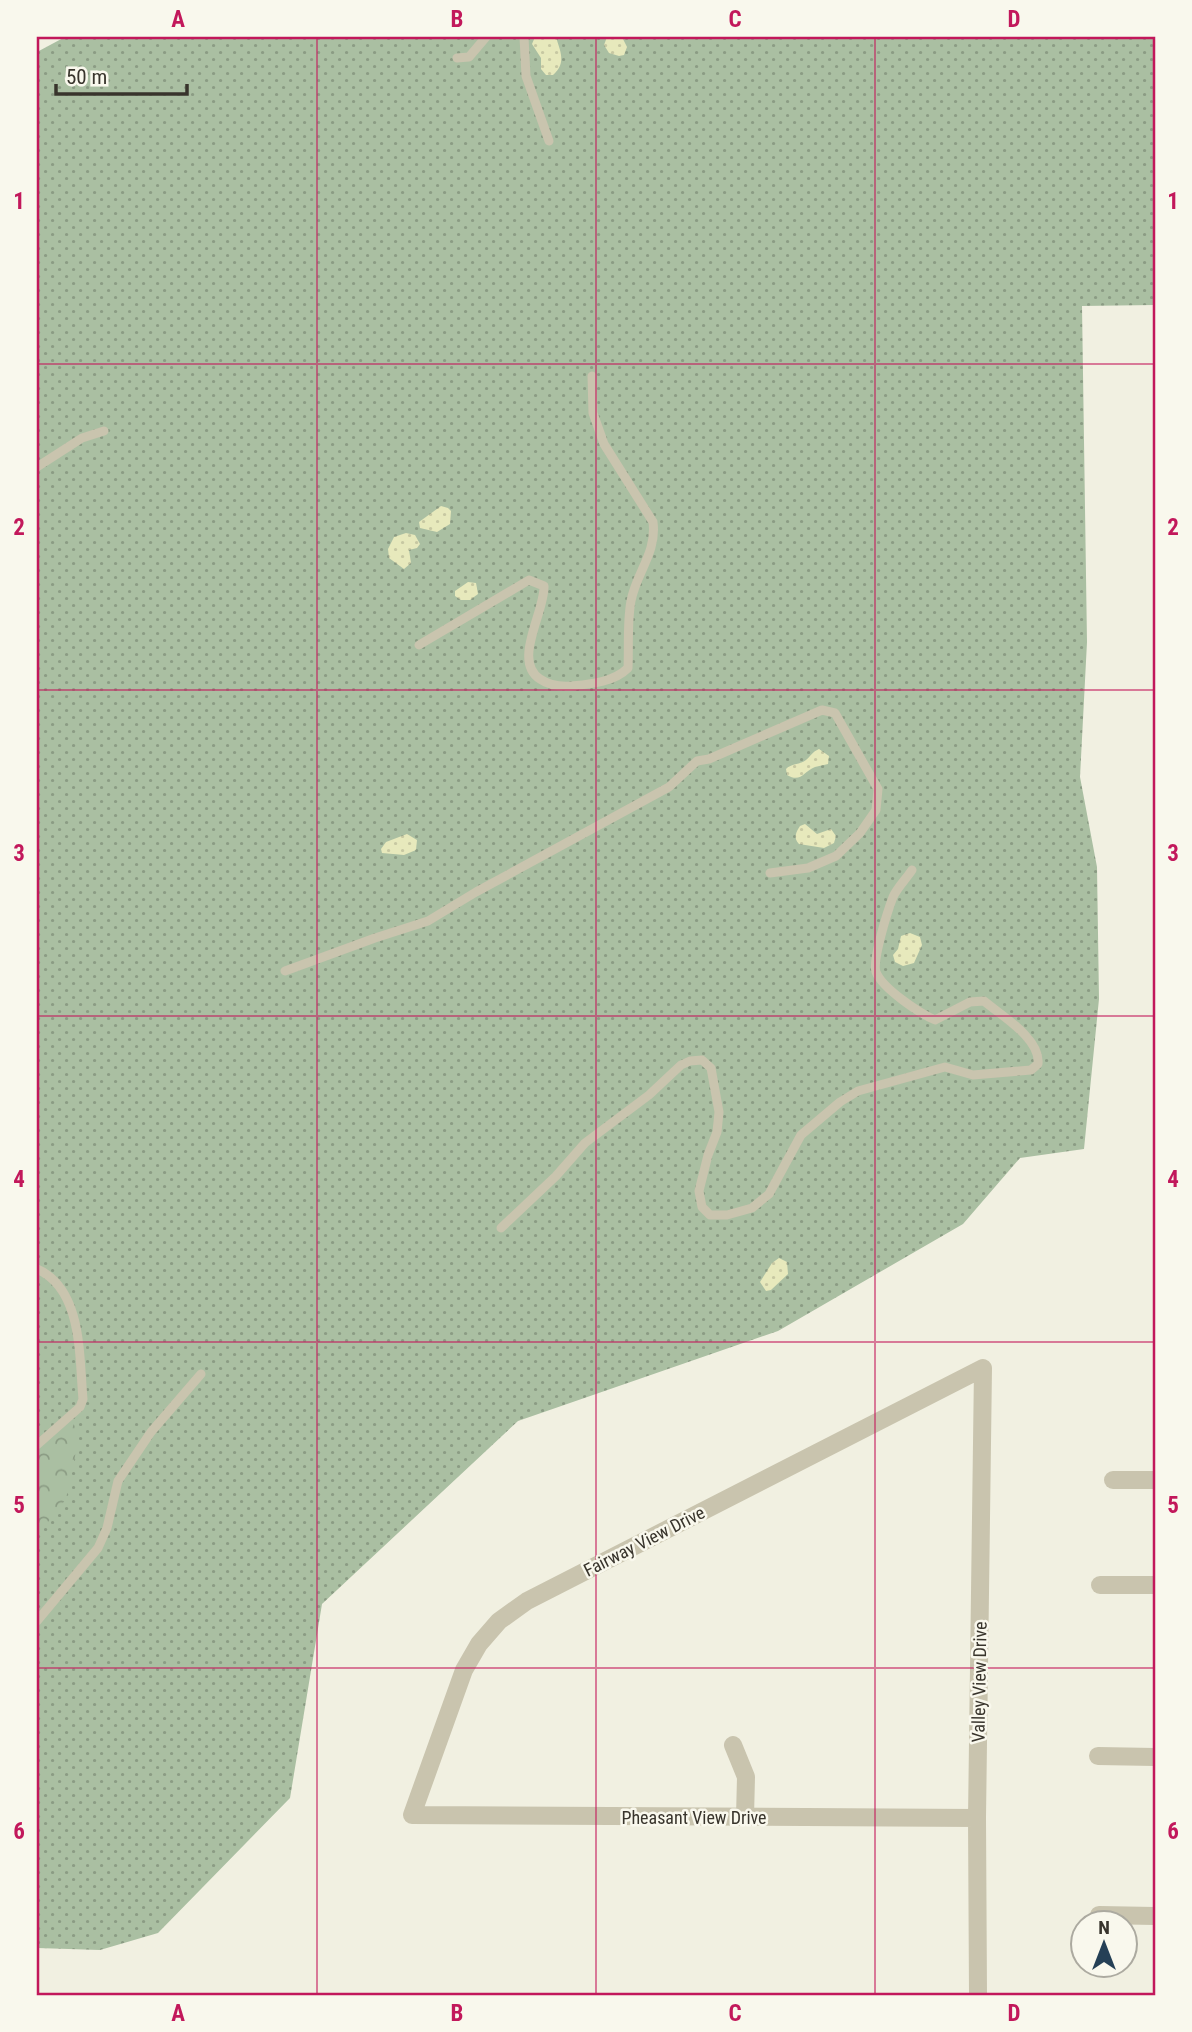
<svg xmlns="http://www.w3.org/2000/svg" width="1192" height="2032" font-family="'Roboto Condensed',sans-serif">
<style>
.grass{fill:url(#grass-dots)}
.forest{fill:url(#forest-crowns)}
.sand{fill:url(#sand-dots)}
.lines{fill:none;stroke-linecap:round;stroke-linejoin:round}
.service{stroke:#c9c4ae;stroke-width:9}
.minor{stroke:#c9c4ae;stroke-width:18}
.grid{fill:none;stroke:#c2185b;stroke-width:2;stroke-opacity:0.55}
.labels{text-anchor:middle;dominant-baseline:central;stroke-width:5;stroke-linejoin:round;paint-order:stroke}
.street-label{font-size:18px;fill:#38342c;stroke:#f9f8ed}
.neatline{fill:none;stroke:#c2185b;stroke-width:2.5}
.grid-label{font-size:23px;text-anchor:middle;font-weight:bold;fill:#c2185b}
</style>
<defs>
<pattern id="grass-dots" width="8" height="8" patternUnits="userSpaceOnUse" patternTransform="scale(1.75)"><rect width="8" height="8" fill="#aabfa2"/><path d="M2 2h.1M6 6h.1" fill="none" stroke="#8b9c84" stroke-width="1.8" stroke-linecap="round"/></pattern>
<pattern id="forest-crowns" width="20" height="18" patternUnits="userSpaceOnUse" patternTransform="scale(1.75)"><rect width="20" height="18" fill="#aabfa2"/><path d="M2 6a3 3 0 1 1 6 0M12 15a3 3 0 1 1 6 0" fill="none" stroke="#8b9c84"/></pattern>
<pattern id="sand-dots" width="8" height="8" patternUnits="userSpaceOnUse" patternTransform="scale(1.75)"><rect width="8" height="8" fill="#e7e9bc"/><path d="M2 2h.1M6 6h.1" fill="none" stroke="#c7c8a2" stroke-width="1.8" stroke-linecap="round"/></pattern>
</defs>
<rect width="100%" height="100%" fill="#f1f0e1"/>
<!-- grass -->
<path class="grass" d="M65,37H1155V305L1082,306L1087,642L1080,777L1097,867L1099,999L1084,1149L1020,1158L963,1224L778,1331L518,1421L322,1604L290,1798L158,1933L100,1950L37,1948V52Z"/>
<!-- forest -->
<path class="forest" d="M70,1415L79,1437L66,1499L37,1536V1451Z"/>
<!-- sand -->
<g class="sand">
<path d="M535,37H556C560,51 567,63 553,75H546L541,69V58L532,44Z"/>
<path d="M607,37H622L627,47L624,55L619,56L609,53L604,45Z"/>
<path d="M441,506L448,508L451,511L450,524L437,532L420,528L419,522Z"/>
<path d="M406,533L415,535L420,544L417,548L409,550L411,563L404,569L389,558L388,549L394,537Z"/>
<path d="M468,582L476,583L478,594L470,600H461L455,596V591Z"/>
<path d="M819,749L829,756L828,764C824,765 819,766 815,767C803,772 801,783 787,775L786,769C792,763 800,765 806,760C812,755 812,752 819,749Z"/>
<path d="M805,824L817,834L831,829L836,836L834,843L824,848L799,844C793,838 796,832 800,826Z"/>
<path d="M407,834L417,840L416,850L404,855L382,853L381,849L386,842Z"/>
<path d="M910,933L920,937L922,945L914,963L903,966L895,962L893,955L898,949L901,936Z"/>
<path d="M779,1258L787,1262L788,1274L771,1290L766,1291L760,1282L772,1263Z"/>
</g>
<g class="lines">
<!-- service -->
<g class="service">
<path d="M524,37L526,76L549,141"/>
<path d="M457,58L469,57L486,37"/>
<path d="M37,467L82,438L104,431"/>
<path d="M419,645L529,580L544,586C545,612 512,661 540,679C550,686 560,687 572,686C591,684 614,682 628,668C629,646 627,622 631,601C636,573 657,553 653,522L604,444L593,413L592,376"/>
<path d="M285,971L375,938L428,921L476,892L669,787L697,761L709,759L822,710L835,713L878,789L876,810L860,833L836,856L808,868L770,873"/>
<path d="M501,1228L556,1176L585,1143L649,1095L681,1065L690,1061L702,1060L711,1068L719,1112L717,1132L708,1155L699,1191L702,1207L710,1215H727L752,1208L769,1194L801,1135L840,1102L858,1091L945,1067L973,1075L1031,1070L1038,1064C1041,1039 1002,1016 984,1001L970,1002L935,1020C919,1013 882,988 876,972C872,960 888,910 893,897C897,888 906,879 912,870"/>
<path d="M37,1269C83,1289 79,1357 83,1399L80,1407L37,1445"/>
<path d="M37,1621L98,1548L107,1528L118,1481L151,1432L201,1374"/>
</g>
<!-- minor -->
<g class="minor">
<path d="M1113,1480H1155"/>
<path d="M1100,1585H1155"/>
<path d="M733,1745L746,1777L745,1817"/>
<path d="M1098,1756L1155,1757"/>
<path d="M977,1818L412,1815L464,1670L479,1644L499,1621L527,1601L983,1368L977,1818L978,1995"/>
<path d="M1099,1915L1155,1916"/>
</g>
</g>
<!-- grid -->
<path class="grid" d="M317,37V1995M596,37V1995M875,37V1995M37,364H1155M37,690H1155M37,1016H1155M37,1342H1155M37,1668H1155"/>
<g class="labels">
<!-- street labels -->
<g class="street-label">
<text transform="translate(644 1541) rotate(-27)">Fairway View Drive</text>
<text transform="translate(979 1682) rotate(-89)">Valley View Drive</text>
<text x="694" y="1817">Pheasant View Drive</text>
</g>
</g>
<!-- border -->
<rect width="1192" height="2032" fill="none" stroke="#f9f8ed" stroke-width="77"/>
<!-- north arrow -->
<g transform="translate(1104 1944)"><circle r="33" fill="#f9f8ed" stroke="#acaaa0" stroke-width="2"/>
<path d="M0-5L12 26L0 18L-12 26Z" fill="#254056"/>
<text y="-10" font-size="19" font-weight="bold" text-anchor="middle" fill="#38342c">N</text>
</g>
<!-- scale -->
<path d="M56 84v10h131v-10" fill="none" stroke="#38342c" stroke-width="3.5"/>
<text x="66" y="84" font-size="21" fill="#38342c" stroke="#f9f8ed" stroke-width="5" paint-order="stroke">50 m</text>
<rect x="38" y="38" width="1116" height="1956" class="neatline"/>
<g class="grid-label">
<text x="178" y="27">A</text>
<text x="457" y="27">B</text>
<text x="735" y="27">C</text>
<text x="1014" y="27">D</text>
<text x="19" y="209">1</text>
<text x="1173" y="209">1</text>
<text x="19" y="535">2</text>
<text x="1173" y="535">2</text>
<text x="19" y="861">3</text>
<text x="1173" y="861">3</text>
<text x="19" y="1187">4</text>
<text x="1173" y="1187">4</text>
<text x="19" y="1513">5</text>
<text x="1173" y="1513">5</text>
<text x="19" y="1839">6</text>
<text x="1173" y="1839">6</text>
<text x="178" y="2021">A</text>
<text x="457" y="2021">B</text>
<text x="735" y="2021">C</text>
<text x="1014" y="2021">D</text>
</g>
</svg>
